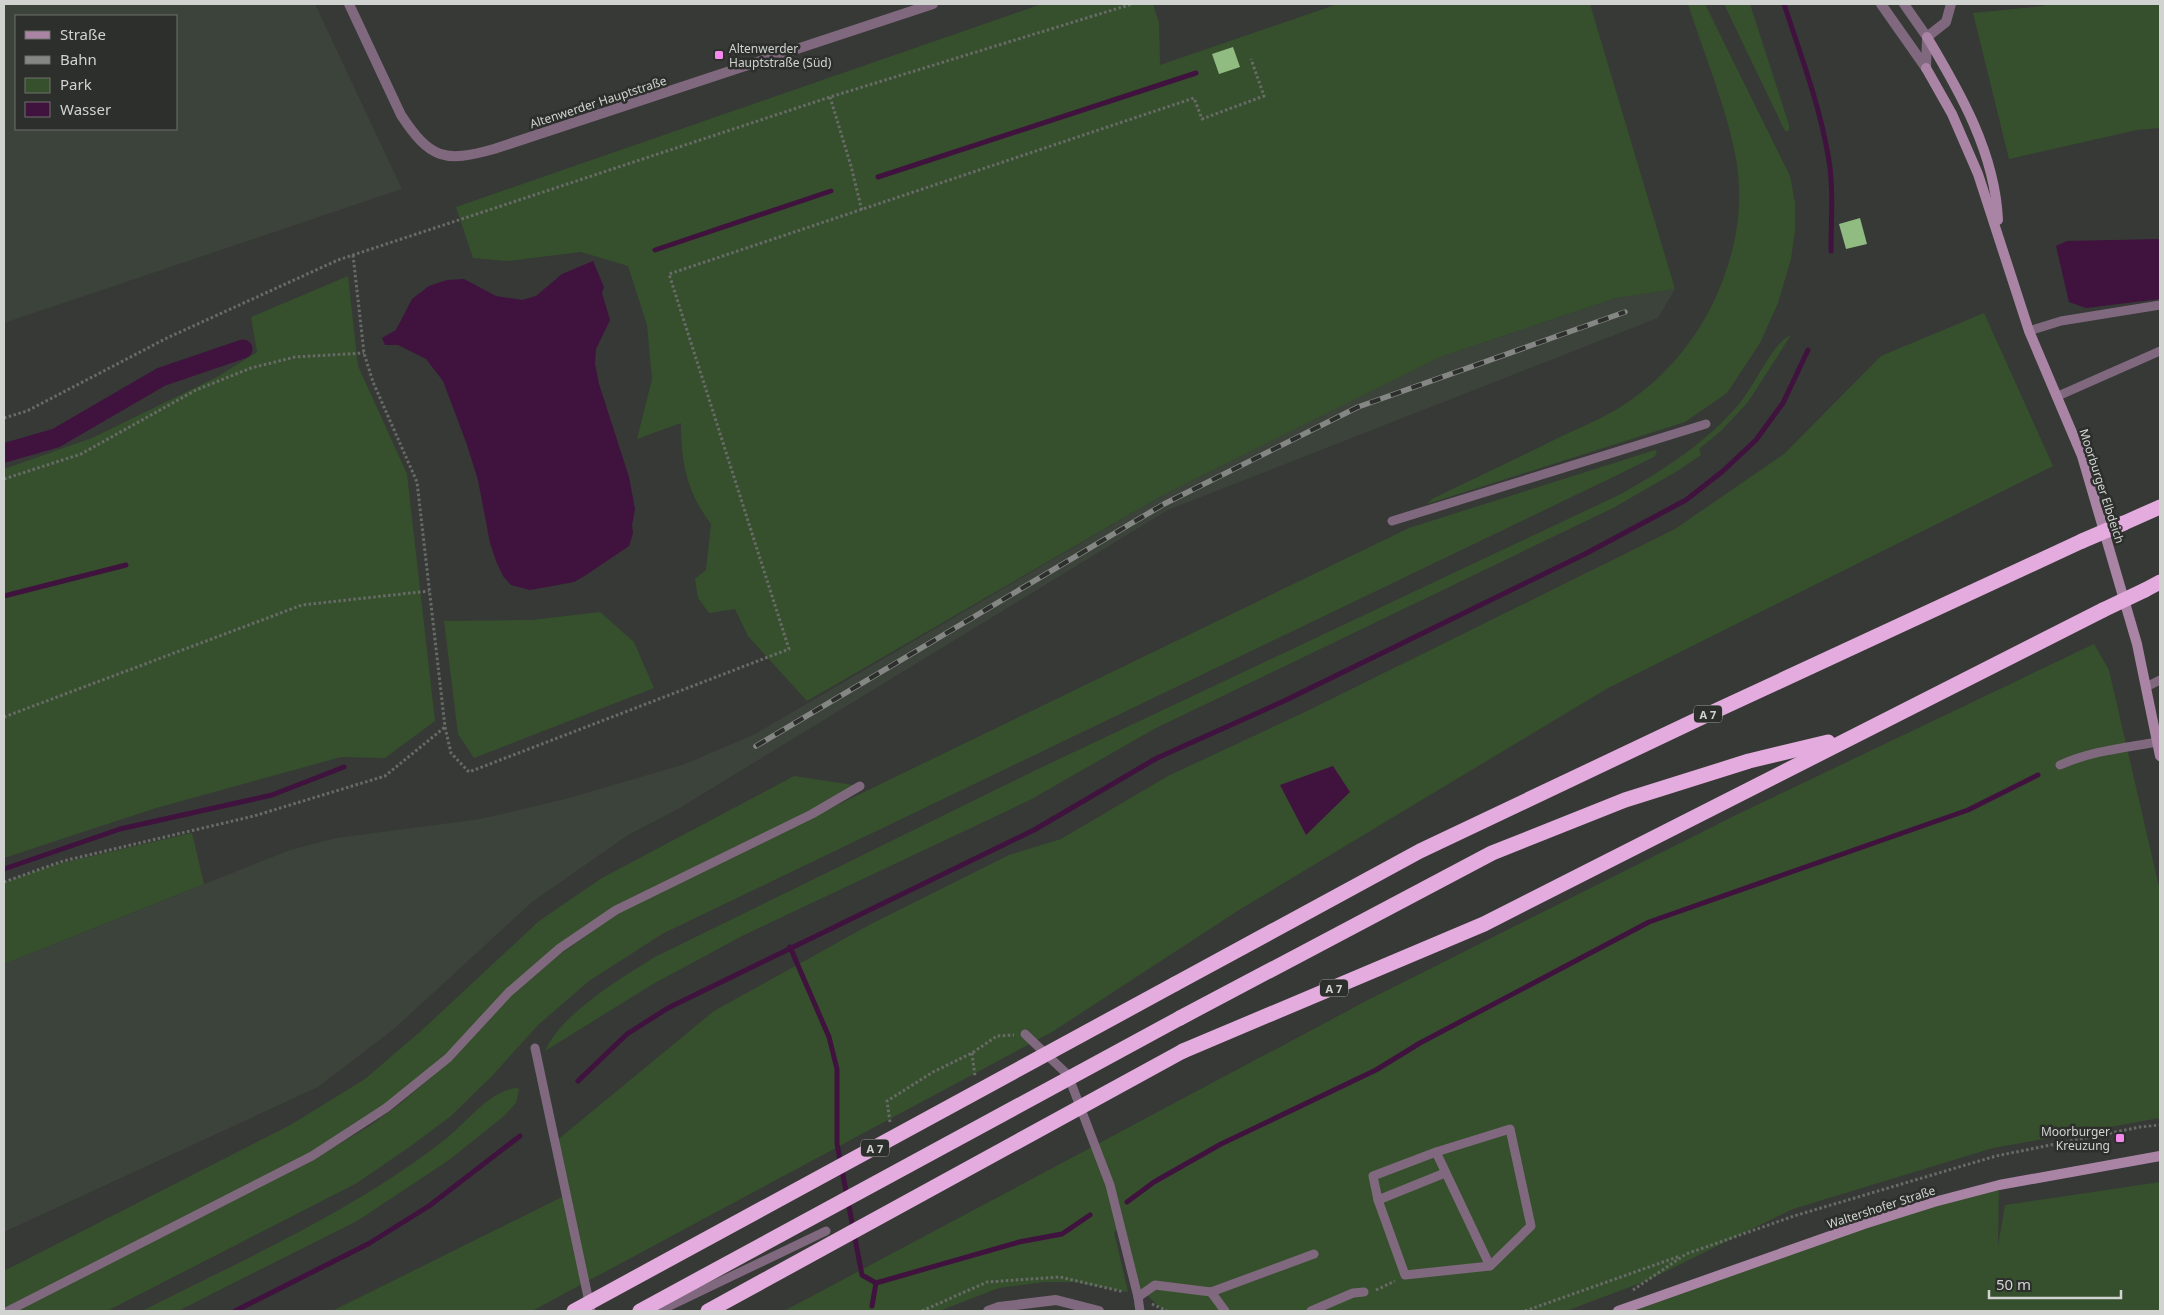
<svg xmlns="http://www.w3.org/2000/svg" width="2164" height="1315" font-family="'Noto Sans',sans-serif">
<style>
.built{fill:#3c433a;fill-rule:evenodd}
.green{fill:#36502d}
.water{fill:#40123e}
.lines{fill:none;stroke-linecap:round;stroke-linejoin:round}
.stream{stroke:#40123e;stroke-width:5}
.canal{stroke:#40123e;stroke-width:19}
.building{fill:#90bb81}
.path{stroke:#686b67;stroke-width:3;stroke-dasharray:2.5 2.5;stroke-linecap:butt}
.lane{stroke:#80697e;stroke-width:9}
.street{stroke:#80697e;stroke-width:10}
.secondary{stroke:#a984a5;stroke-width:10}
.highway{stroke:#e4abde;stroke-width:15}
.rail-casing{stroke:#848784;stroke-width:5.5}
.rail{stroke:#2c2f2b;stroke-width:4;stroke-dasharray:11;stroke-linecap:butt}
.highway-bridge{stroke:#e4abde;stroke-width:15}
.poi-dot{fill:#f689ed;stroke:#2c2f2b;stroke-width:2}
.labels{text-anchor:middle;dominant-baseline:central;stroke-width:5;stroke-linejoin:round;paint-order:stroke}
.shield{fill:#2c2f2b;stroke:#a0a29f;stroke-width:1}
.shield-label{font-size:11px;font-weight:bold;fill:#d1d3d1}
.poi-label{font-size:12px;fill:#d1d3d1;stroke:#2c2f2b;text-anchor:start}
.street-label{font-size:12px;fill:#d1d3d1;stroke:#2c2f2b}
</style>
<rect width="100%" height="100%" fill="#363935"/>
<!-- built -->
<g class="built">
<path d="M4,4H315L402,189L4,323ZM16,16H176V129H16Z"/>
<path d="M1675,289L1658,318L1168,510L678,809L628,835L532,902L394,1029L318,1087L4,1232V964L290,850L336,838L480,819L565,799L685,764L755,734L1163,495L1440,357L1616,298Z"/>
</g>
<!-- green -->
<g class="green">
<path d="M1042,4H1153L1159,23L1160,65L1338,4H1590L1675,289L1616,298L1440,357L1163,495L807,701L748,636L735,609L709,613L698,598L695,579L706,570L711,524C687,492 681,463 681,423L637,439L652,379L647,325L628,266L581,252L507,261L473,258L456,207Z"/>
<path d="M1688,4H1705L1790,176L1795,203V231L1791,259L1778,303L1760,343L1727,393L1685,422L1427,504L1432,499C1473,479 1514,460 1554,440C1576,429 1599,420 1619,408C1669,377 1706,329 1725,274C1738,238 1743,197 1736,159C1727,108 1704,54 1688,4Z"/>
<path d="M1724,4H1750L1789,125V131H1785Z"/>
<path d="M2046,4H2160V128L2137,130L2009,159L1973,13L2043,6Z"/>
<path d="M348,276L358,366L407,474L435,721L385,758L341,757L156,808L4,858V469L92,438L217,377L257,352L251,317Z"/>
<path d="M1984,313L2053,466L1608,688L1239,910L1052,1032L532,1311H332L566,1195L555,1142L714,1011L871,924L1009,855L1061,839L1168,776L1305,712L1675,529L1784,454L1881,356Z"/>
<path d="M1791,335L1748,402L1721,431L1699,449L1701,455L1679,470L1613,508L1154,729L1030,800L744,935L653,984L545,1051C561,1014 621,978 655,957L1038,769L1621,494C1665,469 1706,443 1739,404C1754,387 1773,342 1791,335Z"/>
<path d="M1655,450L1657,453L1654,457L1607,480L662,934L589,981L538,1025L493,1075L451,1116L408,1148L357,1183L107,1311H16L300,1167L371,1125L401,1103L440,1070L473,1037L514,991L549,962L629,906L1409,528Z"/>
<path d="M600,612L634,642L654,688L474,758L458,734L444,621L532,620Z"/>
<path d="M2094,644L2109,670L2160,891V1118L1993,1148L1793,1209L1646,1281L1566,1311H1164L1136,1285L1119,1230L1114,1232L1128,1292L1074,1282H1045L999,1288L939,1311H784L1368,1000L1738,814Z"/>
<path d="M794,776L860,786L616,910L509,992L448,1058L386,1108L312,1156L4,1311V1271L292,1124L365,1079L421,1031L539,921L602,878Z"/>
<path d="M192,833L204,884L4,964V882L61,863Z"/>
<path d="M516,1088L519,1089L516,1103L504,1116L449,1160L357,1221L178,1311H142C244,1259 352,1212 443,1141C466,1124 487,1092 516,1088Z"/>
<path d="M2160,1182V1311H1618L1723,1274L1999,1185L1998,1246L2005,1205Z"/>
</g>
<!-- water -->
<g class="water">
<path d="M2160,239V299L2086,308L2069,302L2056,246L2067,241Z"/>
<path d="M593,261L604,287L602,293L610,320L596,349L595,364L599,384L629,477L635,509L632,525L633,533L629,546L586,575L574,582L530,590L511,585L503,576L496,561L490,543L478,480L466,442L443,381L426,359L398,345H385L382,338L396,330L412,299L429,286L447,280L464,279L496,296L522,300L536,296L562,274Z"/>
<path d="M1333,766L1350,792L1306,835L1280,785Z"/>
</g>
<g class="lines">
<!-- stream -->
<g class="stream">
<path d="M1784,4C1800,53 1819,103 1828,155C1834,186 1831,219 1831,251"/>
<path d="M878,177L1196,73"/>
<path d="M655,250L831,191"/>
<path d="M4,596L126,565"/>
<path d="M4,869L120,829L272,795L344,767"/>
<path d="M790,947L829,1037L837,1069V1144L862,1275L876,1283"/>
<path d="M578,1081L627,1034L668,1008L1034,830L1157,758L1284,701L1585,554L1686,500L1723,471L1756,440L1783,403L1808,350"/>
<path d="M1127,1202L1154,1182L1221,1144L1376,1070L1420,1043L1649,922L1968,810L2038,775"/>
<path d="M872,1306L876,1283L1019,1242L1062,1234L1090,1215"/>
<path d="M235,1311L368,1244L429,1206L520,1136"/>
</g>
<!-- canal -->
<path class="canal" d="M4,453L56,438L161,377L243,349"/>
</g>
<!-- building -->
<g class="building">
<path d="M1233,47L1240,67L1219,74L1212,54Z"/>
<path d="M1860,218L1867,244L1846,249L1839,224Z"/>
</g>
<g class="lines">
<!-- path -->
<g class="path">
<path d="M830,97L851,166L862,211"/>
<path d="M353,255L364,353L373,382L417,482L445,727L451,753L469,772L789,649L669,274L1194,98L1202,119L1264,96L1251,59"/>
<path d="M4,418L27,411L167,338L338,260L830,97L1132,4"/>
<path d="M4,479L81,454L196,390L251,368L295,357L364,353"/>
<path d="M4,717L302,605L429,591"/>
<path d="M4,882L63,861L254,816L385,776L445,727"/>
<path d="M972,1053L975,1076"/>
<path d="M890,1122L887,1101L933,1072L972,1053L997,1036L1014,1035"/>
<path d="M1376,1290L1395,1281"/>
<path d="M1633,1290L1686,1254L1794,1216L1996,1156L2140,1127L2160,1125"/>
<path d="M1152,1304L1167,1311"/>
<path d="M922,1311L987,1282L1060,1277L1124,1292"/>
<path d="M1525,1311L1680,1256"/>
</g>
<!-- lane -->
<g class="lane">
<path d="M2029,331L2061,321L2160,305"/>
<path d="M2058,396L2160,351"/>
<path d="M1392,521L1706,424"/>
<path d="M2146,687L2160,680"/>
<path d="M2060,765C2091,751 2124,748 2157,742"/>
<path d="M1025,1034L1068,1075L1110,1185L1138,1297L1140,1311"/>
<path d="M535,1048L591,1311"/>
<path d="M1510,1129L1531,1226L1490,1266L1405,1275L1378,1200L1373,1176L1436,1152Z"/>
<path d="M1436,1152L1490,1266"/>
<path d="M1378,1200L1445,1173"/>
<path d="M1211,1292L1225,1311"/>
<path d="M1138,1297L1155,1285L1211,1292L1314,1254"/>
<path d="M8,1311L312,1156L386,1108L448,1058L509,992L560,948L616,910L812,814L860,786"/>
<path d="M659,1311L826,1231"/>
<path d="M1311,1311L1353,1293L1364,1292"/>
</g>
<!-- street -->
<g class="street">
<path d="M349,4L401,115C430,159 444,163 494,149L933,4"/>
<path d="M1881,4L1926,68"/>
<path d="M1904,4L1927,37"/>
<path d="M1927,37L1946,22L1951,4"/>
<path d="M1926,68L1927,37"/>
<path d="M988,1311L999,1307L1056,1300L1099,1311"/>
</g>
<!-- secondary -->
<g class="secondary">
<path d="M1927,37C1960,92 1995,153 1998,220"/>
<path d="M1926,68L1952,114L1978,174L2029,331L2082,456L2137,644L2160,756"/>
<path d="M1618,1311L1864,1224L1934,1202L1999,1185L2160,1156"/>
</g>
<!-- highway -->
<g class="highway">
<path d="M2124,523L2160,507"/>
<path d="M2145,590L2160,582"/>
<path d="M1175,984L1420,851L1713,712L2082,541"/>
<path d="M1180,1018L1492,853L1625,800L1749,761L1828,742"/>
<path d="M1183,1051L1484,924L2103,610"/>
</g>
<!-- rail casing -->
<g class="rail-casing">
<path id="rail" d="M756,746L1164,504L1358,407L1625,312"/>
</g>
<!-- rail -->
<use href="#rail" class="rail"/>
<!-- highway-bridge -->
<g class="highway-bridge">
<path d="M2082,541L2124,523"/>
<path d="M2103,610L2145,590"/>
<path d="M574,1311L1175,984"/>
<path d="M640,1311L1180,1018"/>
<path d="M708,1311L1183,1051"/>
</g>
</g>
<!-- markers -->
<g class="poi-dot">
<rect x="714" y="50" width="10" height="10" rx="2.5"/>
<rect x="2115" y="1133" width="10" height="10" rx="2.5"/>
</g>
<g class="labels">
<!-- shield labels -->
<g class="shield">
<rect x="1694" y="705.5" width="28" height="17" rx="4"/>
<rect x="1320" y="979.5" width="28" height="17" rx="4"/>
<rect x="861" y="1139.5" width="28" height="17" rx="4"/>
</g>
<g class="shield-label">
<text x="1708" y="714">A 7</text>
<text x="1334" y="988">A 7</text>
<text x="875" y="1148">A 7</text>
</g>
<!-- poi labels -->
<g class="poi-label">
<text x="729" y="48">Altenwerder<tspan x="729" dy="14">Hauptstraße (Süd)</tspan></text>
<text x="2110" y="1131" text-anchor="end">Moorburger<tspan x="2110" dy="14">Kreuzung</tspan></text>
</g>
<!-- street labels -->
<g class="street-label">
<text transform="translate(598 102) rotate(-18)">Altenwerder Hauptstraße</text>
<text transform="translate(2102 486) rotate(72)">Moorburger Elbdeich</text>
<text transform="translate(1881 1207) rotate(-18)">Waltershofer Straße</text>
</g>
</g>
<!-- border -->
<rect width="2164" height="1315" fill="none" stroke="#d1d3d1" stroke-width="10"/>
<!-- legend -->
<rect x="15" y="15" width="162" height="115" fill="#2c2f2b" stroke="#6e716d"/>
<rect x="25" y="31" width="25" height="8" fill="#a984a5" stroke="#6e716d"/>
<text x="60" y="40" font-size="15" fill="#d1d3d1">Straße</text>
<rect x="25" y="56" width="25" height="8" fill="#848784" stroke="#6e716d"/>
<text x="60" y="65" font-size="15" fill="#d1d3d1">Bahn</text>
<rect x="25" y="78" width="25" height="15" fill="#36502d" stroke="#6e716d"/>
<text x="60" y="90" font-size="15" fill="#d1d3d1">Park</text>
<rect x="25" y="102" width="25" height="15" fill="#40123e" stroke="#6e716d"/>
<text x="60" y="115" font-size="15" fill="#d1d3d1">Wasser</text>
<!-- scale -->
<path d="M1989 1290v8h132v-8" fill="none" stroke="#d1d3d1" stroke-width="2.5"/>
<text x="1996" y="1290" font-size="15" fill="#d1d3d1" stroke="#2c2f2b" stroke-width="4" paint-order="stroke">50 m</text>
</svg>
